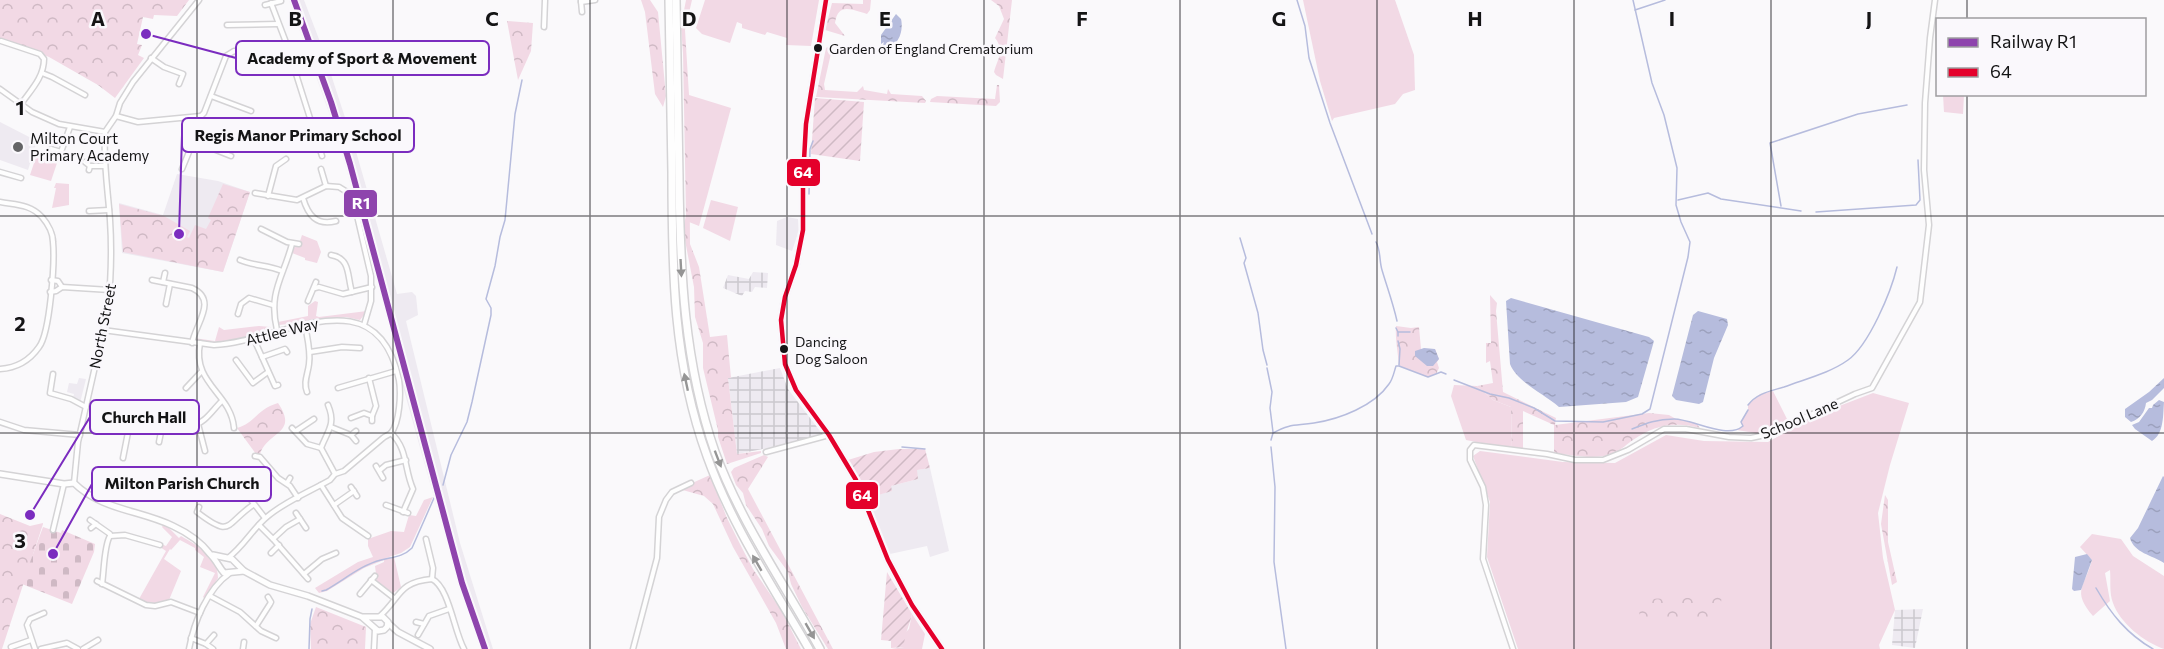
<svg xmlns="http://www.w3.org/2000/svg" width="2164" height="649" font-family="Commissioner,sans-serif">
<style>
.built{fill:#eeeaf1}
.industrial{fill:url(#industrial-grid)}
.grass{fill:#f2d9e5}
.forest{fill:url(#forest-crowns)}
.cemetery{fill:url(#cemetery-stones)}
.garden{fill:url(#garden-furrows)}
.water{fill:url(#water-ripples)}
.lines{fill:none;stroke-linecap:round;stroke-linejoin:round}
.stream{stroke:#b6bcdd;stroke-width:1.5}
.minor-casing{stroke:#d4d3d5;stroke-width:7}
.tertiary-casing{stroke:#d4d3d5;stroke-width:8}
.trunk-casing{stroke:#d4d3d5;stroke-width:10}
.minor{stroke:#fefefe;stroke-width:4}
.tertiary{stroke:#fefefe;stroke-width:5}
.trunk{stroke:#fefefe;stroke-width:7}
.bus-1-casing{stroke:#faf8fc;stroke-width:9}
.bus-1{stroke:#e4002b;stroke-width:4.5}
.rail-1-casing{stroke:#faf8fc;stroke-width:10}
.rail-1{stroke:#8e44ad;stroke-width:6}
.oneway{fill:#959595}
.grid{fill:none;stroke:#141415;stroke-width:1.5;stroke-opacity:0.55}
.bus-dot{fill:#141415;stroke:#faf8fc;stroke-width:2}
.poi-dot{fill:#646466;stroke:#faf8fc;stroke-width:2}
.labels{text-anchor:middle;dominant-baseline:central;stroke-width:5;stroke-linejoin:round;paint-order:stroke}
.bus-label{font-size:14px;fill:#141415;stroke:#faf8fc;text-anchor:start}
.poi-label{font-size:15px;fill:#141415;stroke:#faf8fc;text-anchor:start}
.street-label{font-size:15px;fill:#141415;stroke:#faf8fc}
.grid-label{font-size:20px;text-anchor:middle;font-weight:bold;fill:#141415;stroke:#faf8fc;stroke-width:5;stroke-linejoin:round;paint-order:stroke}
.leader{fill:none;stroke:#7b2cbf;stroke-width:2}
.callout-dot{fill:#7b2cbf;stroke:#faf8fc;stroke-width:2}
.callout{fill:#faf8fc;stroke:#7b2cbf;stroke-width:2}
.callout-label{font-size:16px;text-anchor:middle;font-weight:bold;fill:#141415}
.line-badge{stroke:#faf8fc;stroke-width:2}
.badge-label{font-size:16px;text-anchor:middle;font-weight:bold;fill:#fff}
</style>
<defs>
<pattern id="industrial-grid" width="8" height="8" patternUnits="userSpaceOnUse" patternTransform="scale(1.5)"><rect width="8" height="8" fill="#eeeaf1"/><path d="M0 4h8M4 0v8" fill="none" stroke="#cbc8ce"/></pattern>
<pattern id="forest-crowns" width="20" height="18" patternUnits="userSpaceOnUse" patternTransform="scale(1.5)"><rect width="20" height="18" fill="#f2d9e5"/><path d="M2 6a3 3 0 1 1 6 0M12 15a3 3 0 1 1 6 0" fill="none" stroke="#cfb9c4"/></pattern>
<pattern id="cemetery-stones" width="16" height="16" patternUnits="userSpaceOnUse" patternTransform="scale(1.5)"><rect width="16" height="16" fill="#f2d9e5"/><path d="M2 7V4a2 2 0 0 1 4 0v3zM10 15v-3a2 2 0 0 1 4 0v3z" fill="#cfb9c4"/></pattern>
<pattern id="garden-furrows" width="10" height="10" patternUnits="userSpaceOnUse" patternTransform="scale(1.5)"><rect width="10" height="10" fill="#f2d9e5"/><path d="M-1 1l2-2M0 10L10 0M9 11l2-2" fill="none" stroke="#cfb9c4"/></pattern>
<pattern id="water-ripples" width="26" height="14" patternUnits="userSpaceOnUse" patternTransform="scale(1.5)"><rect width="26" height="14" fill="#b6bcdd"/><path d="M2 4q2-2 4 0t4 0M15 11q2-2 4 0t4 0" fill="none" stroke="#9ca1bd"/></pattern>
</defs>
<rect width="100%" height="100%" fill="#faf9fb"/>
<!-- built -->
<g class="built">
<path d="M289,0H304L322,47L355,148L397,294L412,292L416,296L418,315L406,321L460,543L493,649H481L460,590L400,376L389,325L337,135Z"/>
<path d="M0,122L37,141L28,170L0,160Z"/>
<path d="M177,174L218,181L250,192L223,272L122,253L119,203L163,215Z"/>
<path d="M787,217L798,219L799,230L792,251L776,245L777,221Z"/>
<path d="M79,378L86,379L80,403L73,398L74,394L67,392L69,383L77,384Z"/>
<path d="M930,468L949,551L930,557L927,546L890,554L884,544L867,498L891,491V486L918,479L916,470Z"/>
</g>
<!-- industrial -->
<g class="industrial">
<path d="M753,272L768,273L767,288L755,287L752,292L745,291L742,296L723,288L728,275L749,279Z"/>
<path d="M780,368L788,389L823,435L799,442L737,454L728,378Z"/>
<path d="M1923,609L1915,648L1892,645L1895,610Z"/>
</g>
<!-- grass -->
<g class="grass">
<path d="M705,0H819L811,46L786,45L787,38L767,32L765,35L742,28V24L737,22L730,43L702,34L696,28Z"/>
<path d="M1303,0H1395L1414,55L1415,90L1403,94L1395,104L1334,118L1332,121L1320,81Z"/>
<path d="M689,95L731,108L699,226L689,222Z"/>
<path d="M1943,95H1964L1963,114L1944,112Z"/>
<path d="M37,154L58,160L51,181L30,175Z"/>
<path d="M56,183L69,184V205L52,208L56,188H54Z"/>
<path d="M711,200L738,207L730,241L703,228Z"/>
<path d="M302,235L317,241L321,252L317,263L305,260V258L292,253L295,246L298,247Z"/>
<path d="M315,301L318,302L316,316L319,317L367,311L360,320L346,317L279,325L278,322L308,316V306Z"/>
<path d="M259,326L271,327C251,341 217,344 194,340V338L215,341L219,327L224,330Z"/>
<path d="M1454,385L1477,386L1493,400L1511,407L1512,449L1466,440L1451,396Z"/>
<path d="M1773,391L1788,421L1761,434L1737,430L1743,426L1741,422L1748,410V405L1760,394Z"/>
<path d="M1873,393L1909,403L1890,465L1878,513L1883,558L1895,610L1879,645L1880,649H1518L1487,557L1490,502L1473,456L1480,451L1563,462L1615,463L1666,435L1704,441L1768,442L1816,415Z"/>
<path d="M433,497L410,547L401,553L386,558L394,557L401,587L392,594L376,581L378,575L376,574L375,566L384,562V560L364,568L327,591L319,593L315,588L358,562L373,557L368,546V539L391,531L404,532L409,515L416,516L424,500Z"/>
<path d="M163,525L169,528L179,538L181,536C198,546 218,556 218,578L205,599L203,597L215,573L200,567L204,557L195,550V548L180,540L171,550L170,549L164,559L181,571L169,600L152,604L139,599L166,551L160,547L161,544L166,546L172,537L162,527Z"/>
<path d="M2092,534L2121,539L2133,556L2164,576V649C2144,642 2120,623 2113,603C2109,593 2111,580 2110,570L2105,573L2110,601L2093,616C2071,590 2085,587 2092,560L2080,547Z"/>
<path d="M912,614L925,634L922,649H891L904,647V634L909,629Z"/>
</g>
<!-- forest -->
<g class="forest">
<path d="M0,0H189L177,16L154,15L153,19L143,17L137,44L142,45L138,55L144,58L115,98L98,85L49,57L0,38Z"/>
<path d="M641,0H650L658,12L666,96L663,107L655,94L645,12Z"/>
<path d="M686,0H692L685,30L689,95L690,244L699,267L710,337L727,335L731,378H728L737,454L761,451V453L727,464L718,437V430L703,368V343L695,317L694,287L683,230L686,215L683,53L681,26Z"/>
<path d="M863,0H871L870,10L867,14C852,10 838,2 835,23L845,36L825,30L832,3L863,4Z"/>
<path d="M991,0H1012L1003,79L996,75L994,72C998,58 1005,51 995,38L1004,19L999,6Z"/>
<path d="M507,21L533,23L531,51L518,80Z"/>
<path d="M829,46L832,49L824,84L825,90L857,92L863,86L864,90L887,94L888,89L891,94L922,96L926,101L925,103L816,97L826,48Z"/>
<path d="M997,85H999L1000,102L996,106L930,102L931,99L937,96L995,99Z"/>
<path d="M223,184L250,192L223,272L123,252L119,204L164,216L190,231L187,237L189,238L195,225L206,229L211,220L208,218Z"/>
<path d="M1490,295L1497,303L1496,311L1503,392L1556,418L1555,425L1649,413L1669,415L1676,419L1696,423L1700,428C1675,421 1654,425 1633,440C1627,444 1621,450 1614,453C1596,461 1573,455 1554,453V425L1523,411V450L1512,449L1511,407L1493,400L1477,386L1493,383L1490,361L1486,363V343H1491Z"/>
<path d="M1396,326L1411,328L1419,327L1421,349H1435L1439,359L1437,362L1439,368L1436,374L1428,377L1399,366C1398,352 1395,339 1396,326Z"/>
<path d="M278,403C299,434 268,431 260,454H256L237,428C255,423 257,409 278,403Z"/>
<path d="M764,455L768,457L748,489L833,649H828L802,607L791,584L788,572L769,546L762,529L746,505L743,493L736,485L731,472L734,468Z"/>
<path d="M710,475L727,518L742,548L753,569L781,610L801,649H786L776,623L733,547L713,504L704,496L679,489Z"/>
<path d="M1885,495L1888,500V542L1897,582L1892,585L1881,524Z"/>
<path d="M0,514L30,526L43,523V524L2,649H0Z"/>
<path d="M1722,597L1717,622L1639,620L1640,599Z"/>
<path d="M316,607L366,627L365,649H311L310,624Z"/>
</g>
<!-- cemetery -->
<path class="cemetery" d="M43,527L61,533L62,530L95,544L94,552L72,604L22,584Z"/>
<!-- garden -->
<g class="garden">
<path d="M815,98L864,102L860,161L811,154Z"/>
<path d="M899,449H925L930,468L917,470L918,479L891,486L892,491L868,498L848,460L874,452Z"/>
<path d="M887,572L912,614C909,627 904,635 904,647L891,648V641L881,640Z"/>
</g>
<!-- water -->
<g class="water">
<path d="M896,14L901,19C904,31 898,50 883,45L884,42L881,44V35Z"/>
<path d="M1511,298L1649,337L1654,341L1638,397L1626,402L1559,407C1544,394 1517,382 1510,364L1506,301Z"/>
<path d="M1698,311L1727,319L1728,325L1714,358L1703,402L1699,404L1676,400L1672,396L1693,315Z"/>
<path d="M1424,348L1435,349L1439,359L1433,366H1427L1415,356V351Z"/>
<path d="M2164,378V388L2152,400L2146,403C2145,412 2140,419 2131,422L2125,417V409L2149,392Z"/>
<path d="M2159,400L2164,402C2163,415 2164,434 2152,441L2135,429L2132,425L2139,422L2149,408H2152L2153,405Z"/>
<path d="M2163,476L2164,477V563C2152,555 2134,553 2130,538L2138,528Z"/>
<path d="M2087,554L2092,560L2081,590L2074,591L2072,589L2075,557Z"/>
</g>
<g class="lines">
<!-- stream -->
<g class="stream">
<path d="M1297,0L1305,26L1309,58L1330,123L1372,234"/>
<path d="M1635,10L1665,0"/>
<path d="M809,194L810,149L813,141"/>
<path d="M1678,200L1708,193L1721,199L1801,211"/>
<path d="M1781,206L1770,143L1858,114L1907,105"/>
<path d="M1816,212L1916,205L1920,200L1918,160"/>
<path d="M1240,238L1246,258L1244,263L1258,313L1263,350L1267,365"/>
<path d="M1376,242C1381,251 1379,260 1382,270C1387,287 1393,303 1397,321"/>
<path d="M1396,328L1398,332V336"/>
<path d="M1398,332H1410"/>
<path d="M1398,341L1400,349L1399,365"/>
<path d="M1267,368L1272,392L1270,408L1273,432"/>
<path d="M1454,380L1490,394L1509,398L1534,408L1555,421L1603,422L1642,414L1650,409L1688,257L1690,242L1681,222L1676,205L1677,168L1664,115L1652,83L1633,0"/>
<path d="M1748,405C1757,393 1771,391 1784,387C1805,379 1830,373 1848,360C1869,345 1891,292 1897,267"/>
<path d="M1632,429C1647,423 1657,419 1674,419C1693,419 1727,440 1743,426L1741,422L1748,410"/>
<path d="M1271,440L1273,433C1291,423 1296,426 1314,423C1340,419 1374,406 1389,384C1393,379 1394,372 1396,366H1399L1428,377L1441,372L1446,374"/>
<path d="M902,447L925,449"/>
<path d="M1271,447L1275,487L1274,562L1286,649"/>
<path d="M443,485L451,455L467,422L472,402L491,315V308L486,299L495,266L500,237L505,220L515,114L522,80"/>
<path d="M2096,588C2111,614 2127,634 2153,649"/>
<path d="M322,591L326,590C344,580 361,565 381,560C393,557 403,557 412,548L434,498"/>
<path d="M309,649L310,619L312,609"/>
</g>
<!-- minor casing -->
<g class="minor-casing">
<g id="minor">
<path d="M581,1L582,12"/>
<path d="M581,2L595,0"/>
<path d="M271,3L287,45L289,53L287,65"/>
<path d="M265,5L281,1"/>
<path d="M227,25L278,24"/>
<path d="M544,27L545,0"/>
<path d="M1,41L40,54L44,59C44,77 31,90 21,104"/>
<path d="M151,58L164,67L183,74L179,84"/>
<path d="M42,73L52,77L85,95"/>
<path d="M0,89L32,112L59,124L105,132"/>
<path d="M211,96L251,111"/>
<path d="M116,116L138,122L201,116"/>
<path d="M105,132L116,116L120,103L133,82L199,0"/>
<path d="M193,141L231,156"/>
<path d="M272,143L274,139L313,126"/>
<path d="M51,149L61,152L70,127"/>
<path d="M85,162L90,166"/>
<path d="M182,169L200,125L201,116L204,113L226,56L234,51L287,65L296,74L322,156"/>
<path d="M321,169L326,186"/>
<path d="M89,170L90,166H105"/>
<path d="M0,172L21,178"/>
<path d="M255,193L297,200L326,186L339,187L347,192L355,207L371,276V301L364,325"/>
<path d="M268,196L276,166L286,159"/>
<path d="M303,198C308,215 316,226 336,221"/>
<path d="M0,202C16,205 30,204 42,217C48,224 53,234 53,242C55,262 50,333 39,347C30,360 16,368 0,369"/>
<path d="M89,211L109,210"/>
<path d="M261,229L287,242L299,244"/>
<path d="M331,255C351,258 347,277 352,292"/>
<path d="M240,260C254,266 268,265 282,271"/>
<path d="M51,280L58,281L62,287"/>
<path d="M152,280L192,288C218,300 196,323 192,343"/>
<path d="M163,282L165,273"/>
<path d="M315,288L319,287L343,294L372,287"/>
<path d="M50,292L56,291L62,287L110,290"/>
<path d="M308,301L316,282"/>
<path d="M166,304L170,284"/>
<path d="M238,314L241,304L249,298L273,305"/>
<path d="M305,325C307,337 311,351 309,364C308,374 303,382 307,392"/>
<path d="M103,330L214,345C280,342 377,273 399,380C401,393 400,422 391,433C389,435 385,436 383,438C370,449 357,460 344,471L335,474L330,480C309,492 286,501 268,516C253,528 244,546 228,558"/>
<path d="M277,330C268,292 283,278 292,244"/>
<path d="M253,337L275,386L278,385"/>
<path d="M200,343C192,384 231,393 234,428"/>
<path d="M310,352L342,347L360,348"/>
<path d="M262,357L285,349L287,352"/>
<path d="M236,360L253,383L268,372"/>
<path d="M53,374L50,393L71,399L86,407"/>
<path d="M369,378L376,406L372,416V421"/>
<path d="M186,388L201,372"/>
<path d="M338,388L396,371"/>
<path d="M328,405C336,424 328,430 321,448L335,474"/>
<path d="M351,418L364,413L372,416"/>
<path d="M0,422L24,430L80,435"/>
<path d="M198,424L205,451"/>
<path d="M331,427L351,435"/>
<path d="M292,428L307,444L321,448"/>
<path d="M296,431L314,419"/>
<path d="M391,433C408,449 404,469 413,489L403,512"/>
<path d="M356,441L351,435L356,431"/>
<path d="M159,442L164,417"/>
<path d="M766,452L829,435"/>
<path d="M255,456L260,457L278,478L290,486L298,498"/>
<path d="M123,458L132,412L137,409H145L191,426C206,423 212,410 222,401"/>
<path d="M376,466L383,478"/>
<path d="M380,470L386,465L406,460"/>
<path d="M74,483L78,442L108,309C111,279 112,250 110,220C108,191 103,161 105,132"/>
<path d="M287,483L290,478"/>
<path d="M217,485L225,479L234,478L265,518"/>
<path d="M321,485L342,518L368,536"/>
<path d="M351,487L357,496"/>
<path d="M334,505L354,491"/>
<path d="M386,505L408,513"/>
<path d="M199,507L197,512C232,539 225,524 253,505"/>
<path d="M296,513L306,528"/>
<path d="M90,520L110,534V536"/>
<path d="M259,525L273,539L308,579"/>
<path d="M91,528L96,524"/>
<path d="M53,530L64,484"/>
<path d="M273,539L286,527L300,519"/>
<path d="M426,539L433,568L432,579"/>
<path d="M271,553L279,545"/>
<path d="M304,574L322,559L336,553"/>
<path d="M371,580L394,598"/>
<path d="M97,581L146,605L155,606L171,602L200,613"/>
<path d="M102,584C104,572 104,545 110,536L125,535L160,545"/>
<path d="M360,594L375,576"/>
<path d="M210,596L240,612L261,631L276,638"/>
<path d="M380,616C401,597 398,582 432,579C449,587 454,631 464,649"/>
<path d="M416,622L424,624"/>
<path d="M256,626L270,604L271,602L268,597"/>
<path d="M418,635L429,616L449,609"/>
<path d="M191,638L206,644L213,649"/>
<path d="M206,644L214,635"/>
<path d="M11,647L31,640"/>
<path d="M35,649L27,625L30,619L44,613"/>
<path d="M41,649L67,643L78,649"/>
<path d="M83,649L98,640"/>
<path d="M189,649C194,622 207,589 230,573"/>
<path d="M243,649L244,642"/>
<path d="M374,649L375,629"/>
<path d="M633,649L657,558L659,517L666,500L672,492L691,483"/>
<path d="M1513,649L1483,559L1486,505L1483,487L1470,460V450L1474,445L1547,454L1575,460H1603L1628,450L1664,429H1686L1729,437L1751,438L1770,434L1855,394L1872,388L1920,302L1929,225L1924,170L1925,103L1930,38L1935,0"/>
</g>
</g>
<!-- tertiary casing -->
<g class="tertiary-casing">
<g id="tertiary">
<path d="M826,0L806,124L803,178V230L796,265L785,297L781,320L785,364L796,390L829,435L856,480L888,560L912,605L942,649"/>
<path d="M0,474L64,484L74,483C101,510 140,510 173,526C186,532 201,542 210,554C216,560 219,567 224,573L244,571"/>
<path d="M213,555L232,559L244,571L270,585L308,596L362,617L378,631L384,630L387,627L388,622L383,617H362"/>
<path d="M388,623L398,632L430,649"/>
</g>
</g>
<!-- trunk casing -->
<g class="trunk-casing">
<g id="trunk">
<path d="M669,0C670,58 671,115 672,173C672,271 673,363 707,456C732,526 772,585 809,649"/>
<path d="M676,0C677,59 678,119 679,178C680,271 684,363 715,452C741,523 784,583 820,649"/>
</g>
</g>
<!-- minor -->
<use href="#minor" class="minor"/>
<!-- tertiary -->
<use href="#tertiary" class="tertiary"/>
<!-- trunk -->
<use href="#trunk" class="trunk"/>
<!-- bus-1 casing -->
<g class="bus-1-casing">
<path id="bus-1" d="M826,0L806,124L803,178V230L796,265L785,297L781,320L785,364L796,390L829,435L856,480L888,560L912,605L942,649"/>
</g>
<!-- bus-1 -->
<use href="#bus-1" class="bus-1"/>
<!-- rail-1 casing -->
<g class="rail-1-casing">
<path id="rail-1" d="M294,0L331,102L350,164L462,583L485,649"/>
</g>
<!-- rail-1 -->
<use href="#rail-1" class="rail-1"/>
</g>
<!-- one-way arrows -->
<defs><path id="oneway-solid" d="M-6-.8H1V-3.2L6.5 0L1 3.2V.8H-6Z" transform="scale(1.5)"/></defs>
<g class="oneway">
<use href="#oneway-solid" transform="translate(681 268) rotate(87)"/>
<use href="#oneway-solid" transform="translate(686 382) rotate(-102)"/>
<use href="#oneway-solid" transform="translate(718 459) rotate(69)"/>
<use href="#oneway-solid" transform="translate(757 563) rotate(-120)"/>
<use href="#oneway-solid" transform="translate(810 631) rotate(60)"/>
</g>
<!-- grid -->
<path class="grid" d="M197,0V649M393,0V649M590,0V649M787,0V649M984,0V649M1180,0V649M1377,0V649M1574,0V649M1771,0V649M1967,0V20M1967,94V649M0,216H2164M0,433H2164"/>
<!-- markers -->
<g class="bus-dot">
<circle cx="818" cy="48" r="5"/>
<circle cx="784" cy="349" r="5"/>
</g>
<circle class="poi-dot" cx="18" cy="147" r="6"/>
<g class="labels">
<!-- bus labels -->
<g class="bus-label">
<text x="829" y="48">Garden of England Crematorium</text>
<text x="795" y="341">Dancing<tspan x="795" dy="17">Dog Saloon</tspan></text>
</g>
<!-- poi labels -->
<g class="poi-label">
<text x="30" y="138">Milton Court<tspan x="30" dy="17">Primary Academy</tspan></text>
</g>
<!-- street labels -->
<g class="street-label">
<text transform="translate(102 326) rotate(-79)">North Street</text>
<text transform="translate(282 331) rotate(-14)">Attlee Way</text>
<text transform="translate(1799 418) rotate(-23)">School Lane</text>
</g>
</g>
<g class="grid-label">
<text x="98" y="26">A</text>
<text x="295" y="26">B</text>
<text x="492" y="26">C</text>
<text x="689" y="26">D</text>
<text x="885" y="26">E</text>
<text x="1082" y="26">F</text>
<text x="1279" y="26">G</text>
<text x="1475" y="26">H</text>
<text x="1672" y="26">I</text>
<text x="1869" y="26">J</text>
<text x="20" y="115">1</text>
<text x="20" y="331">2</text>
<text x="20" y="548">3</text>
</g>
<!-- callouts -->
<path class="leader" d="M146 34L236 58M179 234L182 135M30 515L90 417M53 554L92 484"/>
<g class="callout-dot">
<circle cx="146" cy="34" r="6"/>
<circle cx="179" cy="234" r="6"/>
<circle cx="30" cy="515" r="6"/>
<circle cx="53" cy="554" r="6"/>
</g>
<g class="callout">
<rect x="236" y="41" width="253" height="34" rx="6"/>
<rect x="182" y="118" width="232" height="34" rx="6"/>
<rect x="90" y="400" width="109" height="34" rx="6"/>
<rect x="92" y="467" width="179" height="34" rx="6"/>
</g>
<g class="callout-label">
<text x="362" y="64">Academy of Sport &amp; Movement</text>
<text x="298" y="141">Regis Manor Primary School</text>
<text x="144" y="423">Church Hall</text>
<text x="182" y="489">Milton Parish Church</text>
</g>
<g class="line-badge">
<rect x="786" y="158" width="35" height="29" rx="6" fill="#e4002b"/>
<rect x="343" y="189" width="35" height="29" rx="6" fill="#8e44ad"/>
<rect x="845" y="481" width="34" height="29" rx="6" fill="#e4002b"/>
</g>
<g class="badge-label">
<text x="803" y="178">64</text>
<text x="361" y="209">R1</text>
<text x="862" y="501">64</text>
</g>
<!-- legend -->
<rect x="1936" y="18" width="210" height="78" fill="#faf8fc" stroke="#9e9da0" stroke-width="1.5"/>
<rect x="1948" y="38" width="30" height="9" fill="#8e44ad" stroke="#9e9da0" stroke-width="1.5"/>
<text x="1990" y="48" font-size="18" fill="#141415">Railway R1</text>
<rect x="1948" y="68" width="30" height="9" fill="#e4002b" stroke="#9e9da0" stroke-width="1.5"/>
<text x="1990" y="78" font-size="18" fill="#141415">64</text>
</svg>
